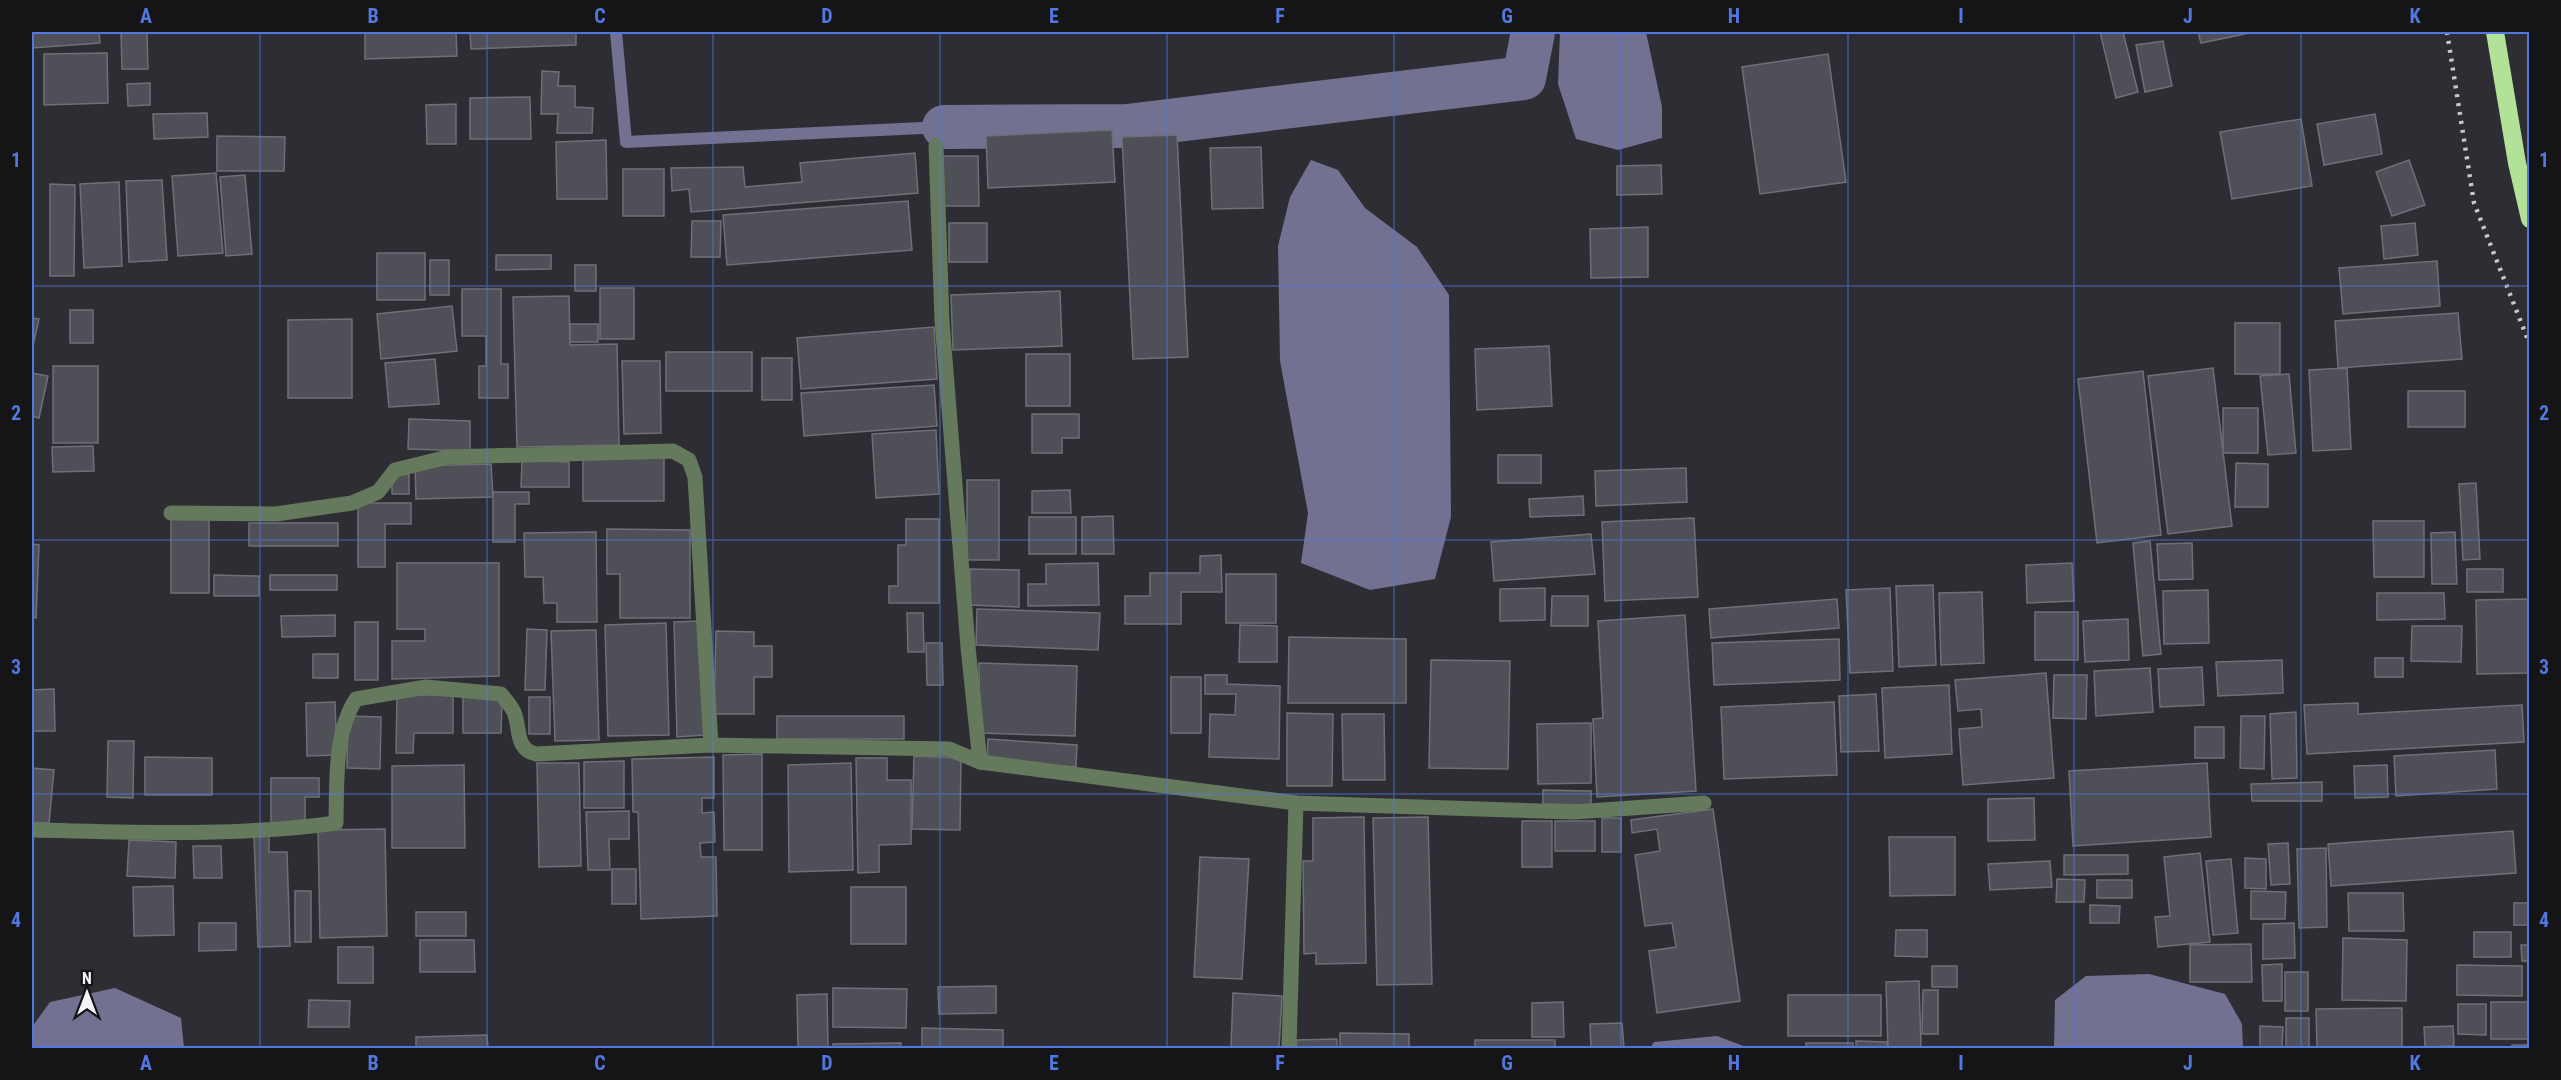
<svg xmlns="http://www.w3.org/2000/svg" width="2561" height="1080" font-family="'Roboto Condensed',sans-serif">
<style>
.water{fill:#727192}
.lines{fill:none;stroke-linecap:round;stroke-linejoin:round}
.stream{stroke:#727192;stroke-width:12}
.canal{stroke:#727192;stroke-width:44}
.building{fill:#4f4f57;stroke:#6f6f77;stroke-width:1.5}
.minor{stroke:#65795c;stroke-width:15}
.highway{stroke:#b2e298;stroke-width:18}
.rail{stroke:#c7c7cc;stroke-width:4.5;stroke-dasharray:3 6;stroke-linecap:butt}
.grid{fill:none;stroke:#5277e0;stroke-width:1.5;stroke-opacity:0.55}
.neatline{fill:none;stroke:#5277e0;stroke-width:2}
.grid-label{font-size:20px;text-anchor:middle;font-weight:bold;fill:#5277e0}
</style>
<rect width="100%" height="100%" fill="#2d2d33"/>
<!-- water -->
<g class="water">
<path d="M1560,32H1646L1662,107V138L1618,150L1576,139L1558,84Z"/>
<path d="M1311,160L1338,170L1365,208L1417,247L1449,295L1451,517L1435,579L1370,590L1301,563L1308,513L1280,361L1278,246L1290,197Z"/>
<path d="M2149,974L2225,994L2242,1024L2243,1048H2054L2055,1000L2086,976Z"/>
<path d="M115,988L181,1018L184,1048H32V1027L50,1002Z"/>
<path d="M1717,1036L1749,1048H1650L1654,1042Z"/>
</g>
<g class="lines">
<!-- stream -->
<path class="stream" d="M616,32L626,142L944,127"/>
<!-- canal -->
<path class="canal" d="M944,127L1127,126L1524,78L1533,32"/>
</g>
<!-- building -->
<g class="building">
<path d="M32,32H99L100,43L32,48Z"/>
<path d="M121,32H147L148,69H122Z"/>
<path d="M365,32H456L457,56L365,59Z"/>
<path d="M470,32H576V45L471,49Z"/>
<path d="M2100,32H2123L2138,92L2116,98Z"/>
<path d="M2198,32H2254L2201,43Z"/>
<path d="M2163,41L2172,86L2145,92L2136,45Z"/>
<path d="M107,53L108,103L44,105V54Z"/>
<path d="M1828,54L1846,182L1760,194L1742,67Z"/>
<path d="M542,71L559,72L558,86H575V107L593,108L592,133H557L558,114H541Z"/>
<path d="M150,83V105L128,106L127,84Z"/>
<path d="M530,97L531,139H470V98Z"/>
<path d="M456,104V144H427L426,105Z"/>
<path d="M207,113L208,137L154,139L153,114Z"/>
<path d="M2375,114L2382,154L2324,165L2317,124Z"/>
<path d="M2301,119L2312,186L2232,199L2220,132Z"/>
<path d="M1112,130L1115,182L988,188L986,136Z"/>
<path d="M1177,135L1188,357L1133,359L1122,137Z"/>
<path d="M217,136L285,137L284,171H217Z"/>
<path d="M606,140L607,199H557L556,142Z"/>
<path d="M1261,147L1263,208L1212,209L1210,148Z"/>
<path d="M915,153L918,193L691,212L689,189L672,191L671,168L743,167L745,187L802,182L800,163Z"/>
<path d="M940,156H978L979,206H941Z"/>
<path d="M2409,160L2425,205L2392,216L2376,172Z"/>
<path d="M1661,165L1662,194L1617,195V166Z"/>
<rect x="623" y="169" width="41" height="47"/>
<path d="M216,173L223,253L178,256L172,176Z"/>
<path d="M245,175L252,254L226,256L220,177Z"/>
<path d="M162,180L167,260L129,262L126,181Z"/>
<path d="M119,182L122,266L84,268L80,184Z"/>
<path d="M50,184L75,185L74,276H50Z"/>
<path d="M908,201L912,250L727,265L723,215Z"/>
<path d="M692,221H721L720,257H691Z"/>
<rect x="949" y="223" width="38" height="39"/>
<path d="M2415,223L2418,255L2384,259L2381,226Z"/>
<path d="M1648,227V277L1591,278L1590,229Z"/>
<rect x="377" y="253" width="48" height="47"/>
<path d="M496,255H551V269L496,270Z"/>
<rect x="430" y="260" width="19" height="35"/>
<path d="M2437,261L2440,306L2343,314L2339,268Z"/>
<rect x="575" y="265" width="21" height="26"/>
<rect x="600" y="288" width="34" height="51"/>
<path d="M462,289H501V364H508V398H479V366H486V336H462Z"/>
<path d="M1060,291L1062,346L953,350L951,295Z"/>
<path d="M569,296L570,345L617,344L619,445L517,447L513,297Z"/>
<path d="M452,306L457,351L381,359L377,314Z"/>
<rect x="70" y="310" width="23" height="33"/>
<path d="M2458,313L2462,359L2338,368L2335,321Z"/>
<path d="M32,318L39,319L32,350Z"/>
<path d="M352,319V398H288V320Z"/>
<rect x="2235" y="323" width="45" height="51"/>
<rect x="570" y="324" width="28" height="18"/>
<path d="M934,327L937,379L801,389L797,338Z"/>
<path d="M1549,346L1552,406L1477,410L1475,349Z"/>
<rect x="666" y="352" width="86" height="39"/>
<rect x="1026" y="354" width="44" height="52"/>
<rect x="762" y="358" width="30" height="42"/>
<path d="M435,359L439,404L389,407L385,363Z"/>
<path d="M622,361H660L661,433L624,434Z"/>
<rect x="53" y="366" width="45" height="77"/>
<path d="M2213,368L2232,526L2168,534L2148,376Z"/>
<path d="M2347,368L2351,449L2313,451L2309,370Z"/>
<path d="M2143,371L2161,535L2097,543L2078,379Z"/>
<path d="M32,373L48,376L39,418L32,416Z"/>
<path d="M2289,374L2296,453L2268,455L2260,376Z"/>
<path d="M934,385L937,426L804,436L801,393Z"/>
<rect x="2408" y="391" width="57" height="36"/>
<rect x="2223" y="408" width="35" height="45"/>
<path d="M1032,414H1079V438H1062V453H1032Z"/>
<path d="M409,419L470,421V451L408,449Z"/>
<path d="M936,430L939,494L876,498L872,434Z"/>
<path d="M93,446L94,471L53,472L52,447Z"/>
<rect x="1498" y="455" width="43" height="28"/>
<rect x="583" y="458" width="81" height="43"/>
<path d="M522,460L569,462V487H521Z"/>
<path d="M2236,463L2268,464V507H2235Z"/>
<path d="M491,464L493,497L416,499L415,466Z"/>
<path d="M1686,468L1687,502L1596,506L1595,471Z"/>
<rect x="392" y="474" width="17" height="20"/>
<rect x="967" y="480" width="32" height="80"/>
<path d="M2476,483L2480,559L2463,560L2459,484Z"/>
<path d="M1070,490L1071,513H1032V491Z"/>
<path d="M493,492H529V504H515V542H493Z"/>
<path d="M1583,496L1584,515L1530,517L1529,499Z"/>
<path d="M358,503H411V524H385V567H358Z"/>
<path d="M1113,516L1114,554H1082V517Z"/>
<rect x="1029" y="517" width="47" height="37"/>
<rect x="171" y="518" width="38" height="75"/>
<path d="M1694,518L1698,597L1605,601L1602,522Z"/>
<path d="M906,519H939V603H889V586H898V545H906Z"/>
<path d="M2373,521H2424V577H2374Z"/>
<rect x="249" y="523" width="89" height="23"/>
<path d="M607,529L690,530V618H620V574H607Z"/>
<path d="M596,532L597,622H557V603H544L543,577H525L524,533Z"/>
<path d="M2455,532L2457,584H2432L2431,533Z"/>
<path d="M1591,534L1595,574L1494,581L1491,542Z"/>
<path d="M2150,541L2161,654L2143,656L2133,543Z"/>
<path d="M2192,543L2193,579L2159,580L2157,544Z"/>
<path d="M32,544L39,545L36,618L32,617Z"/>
<path d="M1221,555L1222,592H1181V624H1125V596H1150V573H1200V556Z"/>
<path d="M397,563H499V676L392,679V641H425V629H397Z"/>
<path d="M1098,563L1099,605L1028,606V584H1046V564Z"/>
<path d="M2072,563L2074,601L2027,603L2026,565Z"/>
<path d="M970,569L1019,570V607L970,605Z"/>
<rect x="2467" y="569" width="36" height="23"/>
<rect x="1226" y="574" width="50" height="49"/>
<path d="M214,575L259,576V596H214Z"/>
<rect x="270" y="575" width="67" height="15"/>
<path d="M1933,585L1936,665L1899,667L1896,586Z"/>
<path d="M1545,588V620L1500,621V589Z"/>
<path d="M1890,588L1893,671L1850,673L1846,590Z"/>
<path d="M2208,590L2209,643L2164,644L2163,591Z"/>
<path d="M1982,592L1984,663L1941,665L1939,593Z"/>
<path d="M2377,593H2444L2445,619L2377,620Z"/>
<path d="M1552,596H1588V626H1551Z"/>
<path d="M1837,599L1839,628L1711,638L1709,609Z"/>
<path d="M2530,599V673L2477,674L2476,600Z"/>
<path d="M977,609L1100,613L1098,650L976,645Z"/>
<rect x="2035" y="612" width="43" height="48"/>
<path d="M907,613H923L924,652H908Z"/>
<path d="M335,615V636L282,637L281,616Z"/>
<path d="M1685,615L1696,791L1597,797L1593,719L1603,718L1598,621Z"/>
<path d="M2128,619L2129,660L2085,662L2083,621Z"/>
<path d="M700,621L704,735L677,737L674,622Z"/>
<rect x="355" y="622" width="23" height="58"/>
<path d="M666,623L669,735L608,736L605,625Z"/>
<path d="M1240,625L1277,626V662H1239Z"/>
<path d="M2412,626H2462L2461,662L2411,661Z"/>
<path d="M527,629L547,630L545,690H525Z"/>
<path d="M596,630L599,740L555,741L551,631Z"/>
<path d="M716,631L754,632V646H772V677H754V714H714Z"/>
<path d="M1289,637L1406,639V703H1288Z"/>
<path d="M1839,639L1840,680L1714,685L1712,643Z"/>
<path d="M926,643H942L943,685H927Z"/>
<rect x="313" y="654" width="25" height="24"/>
<rect x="2375" y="658" width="28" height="19"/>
<path d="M1431,660L1510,661L1508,769L1429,768Z"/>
<path d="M2282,660L2283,693L2218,696L2216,662Z"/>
<path d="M979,663L1077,666L1075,736L980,733Z"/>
<path d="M2202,667L2204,705L2160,707L2158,669Z"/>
<path d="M2150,668L2153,712L2096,716L2094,671Z"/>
<path d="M2046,673L2054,778L1963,785L1959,729L1982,727L1981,709L1958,711L1955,680Z"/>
<path d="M1205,675H1227V684L1280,686L1279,759L1209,757L1210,714L1235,715L1236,694H1205Z"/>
<path d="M2054,675H2087L2086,719L2053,718Z"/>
<rect x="1171" y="677" width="30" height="56"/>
<path d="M1949,685L1952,754L1885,758L1882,688Z"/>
<path d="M54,689L55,731H32V690Z"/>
<path d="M397,694L453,696V733H414L413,753H396Z"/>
<path d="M1876,694L1879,751L1841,752L1839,696Z"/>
<path d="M463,697L502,698L501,733H463Z"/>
<rect x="529" y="697" width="21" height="37"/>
<path d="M335,702L337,755L307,756L306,703Z"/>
<path d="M1834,702L1837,775L1724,779L1721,707Z"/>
<path d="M2358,703V714L2522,705L2524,742L2307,754L2304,705Z"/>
<path d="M2296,712L2297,778L2272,779L2270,714Z"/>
<path d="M1287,713L1333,714L1332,786H1287Z"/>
<path d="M1342,714H1384L1385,780H1343Z"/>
<path d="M348,716L381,717L380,769L347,768Z"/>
<rect x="777" y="716" width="127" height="23"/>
<path d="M2241,716H2265L2264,769L2240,768Z"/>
<path d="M1591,723V783L1538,784L1537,724Z"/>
<rect x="2195" y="727" width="29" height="31"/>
<path d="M988,739L1077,745L1076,767L987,761Z"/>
<path d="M108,741H134L133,798L107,797Z"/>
<path d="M2495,750L2497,789L2396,796L2394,756Z"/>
<path d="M762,754V850H724L723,755Z"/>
<path d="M914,756L961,758L960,830L912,829Z"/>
<path d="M145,757L212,758V795H145Z"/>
<path d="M714,757V798H702V813L714,812L715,842L700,843L701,857H716L717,916L641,919L638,812H633L632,759Z"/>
<path d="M856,758H887V780H911V844L879,845V872L858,873Z"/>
<path d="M624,761V808H584V762Z"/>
<path d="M537,763H579L581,866L539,867Z"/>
<path d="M851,763L853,870L789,872L788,765Z"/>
<path d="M2207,763L2211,837L2073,846L2069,771Z"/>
<path d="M464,765L465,848H392V766Z"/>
<path d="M2387,765L2388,797L2355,798L2354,766Z"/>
<path d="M32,768L54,770L49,823L32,822Z"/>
<path d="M271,778H319V797H305V823H271Z"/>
<path d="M2322,782V801H2252L2251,784Z"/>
<path d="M1543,790L1591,791V805L1543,804Z"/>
<path d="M2034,798L2035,840L1988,841V799Z"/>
<path d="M1713,809L1740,1001L1657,1013L1649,951L1676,947L1672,923L1645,926L1635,855L1660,851L1657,829L1632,833L1631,820Z"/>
<path d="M629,811V839H609L610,870H588L586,812Z"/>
<path d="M1364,817L1366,963L1316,964V953L1304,954L1303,861H1313V818Z"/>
<path d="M1428,817L1432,984L1377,985L1373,818Z"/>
<rect x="1602" y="818" width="19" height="34"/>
<rect x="1522" y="821" width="30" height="46"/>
<rect x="1555" y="821" width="40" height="30"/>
<path d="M385,829L387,936L320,938L318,830Z"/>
<path d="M2513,831L2516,873L2331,886L2328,844Z"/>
<path d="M269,835V852H287L290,946L258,947L254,836Z"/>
<path d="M1889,837H1955V895L1890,896Z"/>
<path d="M129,840L176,842L175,878L127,876Z"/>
<path d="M2288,843L2290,884L2271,885L2268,844Z"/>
<path d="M193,846H221L222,878H194Z"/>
<path d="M2326,848L2327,927L2299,928L2297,849Z"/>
<path d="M2200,853L2210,942L2158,947L2155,917L2170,916L2164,857Z"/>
<path d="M2064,855H2128V874L2064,875Z"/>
<path d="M1200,857L1249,859L1242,979L1194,977Z"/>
<path d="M2245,858L2266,859V889L2245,888Z"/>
<path d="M2231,859L2238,933L2213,935L2206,861Z"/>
<path d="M2050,861L2052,887L1990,890L1988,864Z"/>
<rect x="612" y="869" width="24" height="35"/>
<path d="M2057,879L2085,880L2084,902H2056Z"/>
<rect x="2097" y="880" width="35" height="18"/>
<path d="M173,886L174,935L134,936L133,887Z"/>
<rect x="851" y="887" width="55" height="57"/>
<rect x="295" y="891" width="16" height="51"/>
<path d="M2251,891L2286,892L2285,919H2251Z"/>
<path d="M2348,893H2403L2404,931H2349Z"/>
<rect x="2514" y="903" width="16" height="22"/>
<path d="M2090,905L2120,906L2119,923H2090Z"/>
<rect x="416" y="912" width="50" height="24"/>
<path d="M199,923H236V950L199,951Z"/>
<path d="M2294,923L2295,958L2263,959V924Z"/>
<path d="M1896,930H1927V957L1895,956Z"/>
<rect x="2474" y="932" width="37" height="25"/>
<path d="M2343,938L2407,940L2406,1001L2342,1000Z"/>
<path d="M420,940H474L475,972H420Z"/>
<path d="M2251,944L2252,982H2190V945Z"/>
<path d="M2521,945H2530V961H2522Z"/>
<rect x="338" y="947" width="35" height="36"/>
<path d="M2282,964V1001H2263L2262,965Z"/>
<path d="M2457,965L2522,966V996L2457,995Z"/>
<rect x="1932" y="966" width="25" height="21"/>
<rect x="2285" y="972" width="23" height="39"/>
<path d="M1919,981L1921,1048H1888L1886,982Z"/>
<path d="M996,986V1013L939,1014L938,987Z"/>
<path d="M833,988L907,989L906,1028L833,1027Z"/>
<path d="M1923,990H1938V1034H1922Z"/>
<path d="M1233,993L1282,996L1279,1048L1231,1047Z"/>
<path d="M827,994L828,1048H798L797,995Z"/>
<rect x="1788" y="995" width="93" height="41"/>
<path d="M309,1000L350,1001L349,1027H308Z"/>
<path d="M1563,1002L1564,1037H1532V1003Z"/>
<rect x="2491" y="1002" width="39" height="37"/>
<path d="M2458,1004H2486V1035L2458,1034Z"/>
<path d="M2402,1008V1048H2317L2316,1009Z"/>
<rect x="2286" y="1018" width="23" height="30"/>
<path d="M1622,1023L1624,1048H1591L1590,1024Z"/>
<path d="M2260,1026L2283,1027L2282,1048H2260Z"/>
<path d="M2453,1026L2454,1046L2425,1047L2424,1027Z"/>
<path d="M922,1028L1003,1030V1048H922Z"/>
<path d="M1340,1033L1409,1034V1048H1340Z"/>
<path d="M487,1035L488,1048H416V1037Z"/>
<path d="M1337,1039V1048H1297L1296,1040Z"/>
<rect x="1475" y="1040" width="80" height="8"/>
<path d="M1856,1041L1887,1042V1048H1856Z"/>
<path d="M901,1043V1048H833V1044Z"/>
<rect x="1806" y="1043" width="47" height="5"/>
<rect x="2512" y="1045" width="18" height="3"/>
</g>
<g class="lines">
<!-- minor -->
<g class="minor">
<path d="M936,145L942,321L968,647L980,762L1296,803L1574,812L1704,803"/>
<path d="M171,513L276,514L352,503L378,492L395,470L448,457L673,451L689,460L695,477L711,745"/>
<path d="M32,830C133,832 235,837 336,823C337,782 334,733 356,699L426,687L501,694C506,701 513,707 515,715C520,730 516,750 536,754L711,745L949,749L980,762"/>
<path d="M1289,1048L1296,803"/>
</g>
<!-- highway -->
<path class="highway" d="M2495,32L2517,163L2530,219"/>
<!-- rail -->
<path class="rail" d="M2447,32L2474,203L2530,345"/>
</g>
<!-- grid -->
<path class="grid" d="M260,32V1048M487,32V1048M713,32V1048M940,32V1048M1167,32V1048M1394,32V1048M1621,32V1048M1848,32V1048M2074,32V1048M2301,32V1048M32,286H2530M32,540H2530M32,794H2530"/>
<!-- border -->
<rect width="2561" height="1080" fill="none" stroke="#151518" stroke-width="66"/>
<!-- north arrow -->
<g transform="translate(87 993)" stroke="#151518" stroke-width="4.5" paint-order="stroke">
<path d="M0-4.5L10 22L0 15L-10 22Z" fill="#f2f2f7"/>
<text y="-9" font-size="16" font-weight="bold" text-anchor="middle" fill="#f2f2f7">N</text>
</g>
<rect x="33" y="33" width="2495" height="1014" class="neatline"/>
<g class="grid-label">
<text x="146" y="23">A</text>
<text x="373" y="23">B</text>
<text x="600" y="23">C</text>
<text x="827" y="23">D</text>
<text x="1054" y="23">E</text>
<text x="1280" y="23">F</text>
<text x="1507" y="23">G</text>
<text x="1734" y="23">H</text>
<text x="1961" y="23">I</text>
<text x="2188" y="23">J</text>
<text x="2415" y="23">K</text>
<text x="16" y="167">1</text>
<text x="2544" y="167">1</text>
<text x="16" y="420">2</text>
<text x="2544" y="420">2</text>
<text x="16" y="674">3</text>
<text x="2544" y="674">3</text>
<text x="16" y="927">4</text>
<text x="2544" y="927">4</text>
<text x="146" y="1070">A</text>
<text x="373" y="1070">B</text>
<text x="600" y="1070">C</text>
<text x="827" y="1070">D</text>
<text x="1054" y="1070">E</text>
<text x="1280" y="1070">F</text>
<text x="1507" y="1070">G</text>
<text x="1734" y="1070">H</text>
<text x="1961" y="1070">I</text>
<text x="2188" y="1070">J</text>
<text x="2415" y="1070">K</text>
</g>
</svg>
